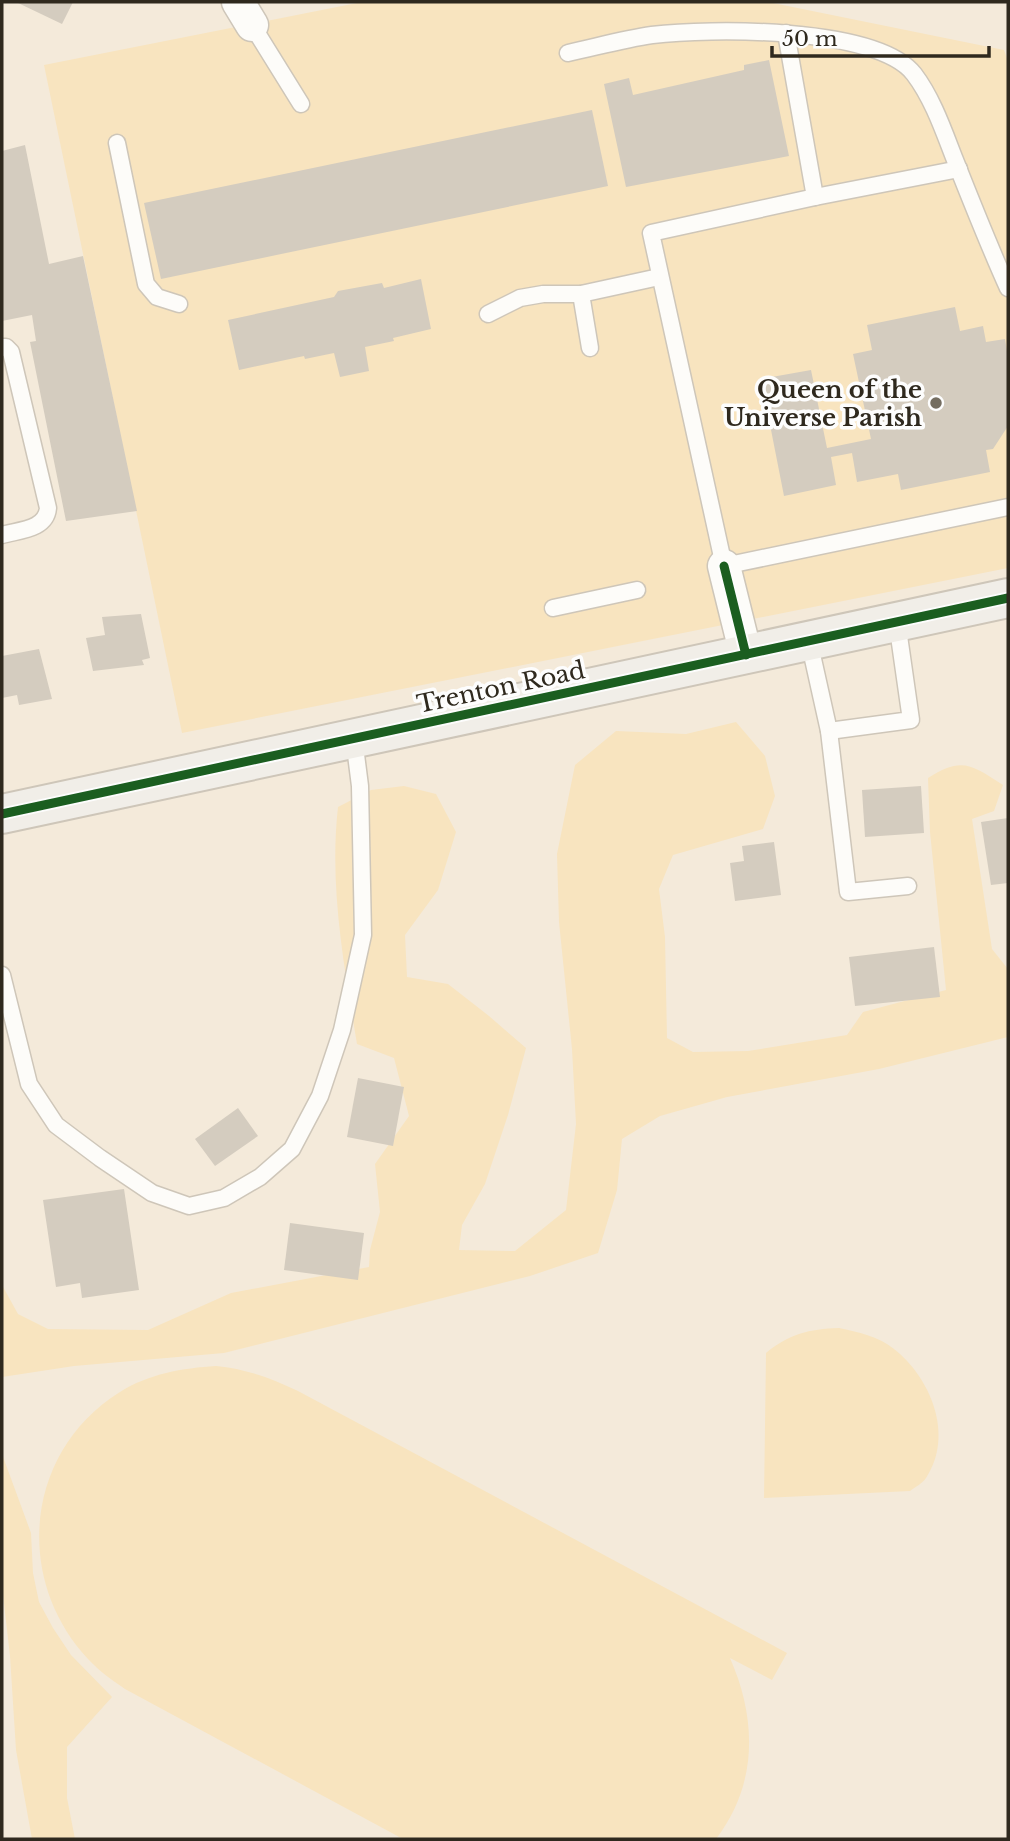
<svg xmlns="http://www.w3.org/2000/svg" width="1010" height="1841" font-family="'Libre Baskerville',serif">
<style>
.green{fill:#f8e4bf}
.building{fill:#d4ccbf}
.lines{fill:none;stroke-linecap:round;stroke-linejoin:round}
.service-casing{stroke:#cec6b9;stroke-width:19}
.minor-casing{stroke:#cec6b9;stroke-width:35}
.secondary-casing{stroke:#cec6b9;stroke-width:42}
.service{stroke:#fdfcf9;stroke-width:16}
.minor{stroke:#fdfcf9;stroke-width:32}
.secondary{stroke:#f1eee8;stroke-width:38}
.cycleway-casing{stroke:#fdfdfd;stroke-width:13}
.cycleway{stroke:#1b5e20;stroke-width:9}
.poi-dot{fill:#746d60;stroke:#fdfdfd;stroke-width:2.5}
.labels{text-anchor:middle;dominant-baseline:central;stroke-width:7;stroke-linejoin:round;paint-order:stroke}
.poi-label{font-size:24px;font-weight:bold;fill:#2f291e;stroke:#fdfdfd;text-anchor:end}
.street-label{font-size:24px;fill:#2f291e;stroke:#fdfdfd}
</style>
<rect width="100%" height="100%" fill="#f4eada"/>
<!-- green -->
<g class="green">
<path d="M362,2H768L1004,50L1008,61V568L182,733L44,65Z"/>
<path d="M736,722L765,756L775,796L763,829L673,855L659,889L665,937L667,1038L693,1052L748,1051L847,1035L863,1012L946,990L930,832L928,778C962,756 972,765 1003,785L994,811L972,819L992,949L1008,969V1037L879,1069L727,1097L660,1116L622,1139L617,1190L598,1253L530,1276L224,1353L74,1366L2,1377V1285L18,1314L48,1329L148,1330L231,1293L369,1267L370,1250L380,1212L375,1164L409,1116L394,1058L357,1044C344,966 329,886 338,807L371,790L404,786L436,794L456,832L438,890L405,935L407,977L448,984L489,1016L526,1048L508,1115L485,1184L462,1225L459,1250L515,1251L566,1210L576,1124L572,1049L559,922L557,854L575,765L616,731L686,734Z"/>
<path d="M839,1328C858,1332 878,1336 894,1349C930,1377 955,1435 926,1478C923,1483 915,1487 910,1491L764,1498L766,1353C789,1334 809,1329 839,1328Z"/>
<path d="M216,1366C246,1369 271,1378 298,1391L787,1653L772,1680L730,1658C757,1719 758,1784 716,1839H403L125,1689C112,1680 99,1671 88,1659C13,1579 25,1451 120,1392C148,1374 183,1368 216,1366Z"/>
<path d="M2,1454L31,1533L33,1573L39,1602L53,1628L71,1655L112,1697L67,1747V1798L75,1839H32L16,1750L10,1656L2,1586Z"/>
</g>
<!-- building -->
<g class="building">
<path d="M16,2H73L62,24Z"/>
<path d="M769,60L789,156L626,187L604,84L629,78L633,95L744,70V65Z"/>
<path d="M592,110L608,186L161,279L144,203Z"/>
<path d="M25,145L49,264L83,256L137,511L66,521L30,342L36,341L32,315L2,321V151Z"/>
<path d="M421,279L431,329L393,338L394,341L365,347L369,371L340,377L334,353L305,359L304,356L239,370L228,320L334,297L338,291L382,283L384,288Z"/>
<path d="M955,307L960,331L983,326L986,342L1005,339L1008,357V426L993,449L986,450L990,472L901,490L898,474L857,482L852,453L831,457L836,485L784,496L761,379L811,370L827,448L871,439L853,354L872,350L867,325Z"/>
<path d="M141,614L150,658L142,660L144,665L93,671L86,638L105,635L102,617Z"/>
<path d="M39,649L52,699L19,705L17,695L2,698V656Z"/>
<path d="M921,786L924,833L865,837L862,790Z"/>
<path d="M1008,818V883L991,885L981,822Z"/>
<path d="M774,842L781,895L735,901L730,863L744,861L742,846Z"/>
<path d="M934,947L940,997L855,1006L849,957Z"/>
<path d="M358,1078L404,1087L393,1146L347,1137Z"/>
<path d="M238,1108L258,1136L215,1166L195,1139Z"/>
<path d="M124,1189L139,1290L82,1298L80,1283L56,1287L43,1200Z"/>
<path d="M290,1223L364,1233L358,1280L284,1270Z"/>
</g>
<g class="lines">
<!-- service casing -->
<g class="service-casing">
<g id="service">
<path d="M252,25L301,104"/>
<path d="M786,33L815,197L651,233L724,566L1008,507"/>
<path d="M568,53C596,47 624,39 652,35C708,28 877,26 914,74C933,99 944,132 955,160C972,203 989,246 1008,288"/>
<path d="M117,143L146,284L157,297L179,304"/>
<path d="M815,197L959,169"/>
<path d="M581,294L590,348"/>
<path d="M488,314L520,298L543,294H581L659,277"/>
<path d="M2,347H6L11,352L48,508C46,530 19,530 2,535"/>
<path d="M553,608L637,590"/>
<path d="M809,641L829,731L848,892L908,886"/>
<path d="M829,731L911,720L897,622"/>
<path d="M2,975L29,1084L56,1125L100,1158L152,1193L189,1206L224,1198L260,1177L292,1149L320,1096L342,1030L363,935L360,786L354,739"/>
</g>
</g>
<!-- minor casing -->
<g class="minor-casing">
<g id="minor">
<path d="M238,2L252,25"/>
<path d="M724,566L746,655"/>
</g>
</g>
<!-- secondary casing -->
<g class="secondary-casing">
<path id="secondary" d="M2,814L1008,598"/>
</g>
<!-- service -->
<use href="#service" class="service"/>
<!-- minor -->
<use href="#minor" class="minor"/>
<!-- secondary -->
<use href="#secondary" class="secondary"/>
<!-- cycleway casing -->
<g class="cycleway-casing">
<g id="cycleway">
<path d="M724,566L746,655"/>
<path d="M2,814L1008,598"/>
</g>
</g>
<!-- cycleway -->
<use href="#cycleway" class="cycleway"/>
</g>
<!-- markers -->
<circle class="poi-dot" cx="936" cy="403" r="7"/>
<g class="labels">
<!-- poi labels -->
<g class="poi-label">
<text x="922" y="389">Queen of the<tspan x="922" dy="28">Universe Parish</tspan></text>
</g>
<!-- street labels -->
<g class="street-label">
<text transform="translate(501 687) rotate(-12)">Trenton Road</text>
</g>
</g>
<!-- border -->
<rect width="1010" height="1841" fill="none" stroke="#2f291e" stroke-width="7"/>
<!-- scale -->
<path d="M772 46v10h217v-10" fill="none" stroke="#2f291e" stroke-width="3.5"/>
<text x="782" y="46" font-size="21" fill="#2f291e" stroke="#fdfdfd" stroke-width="5" paint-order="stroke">50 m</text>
</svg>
